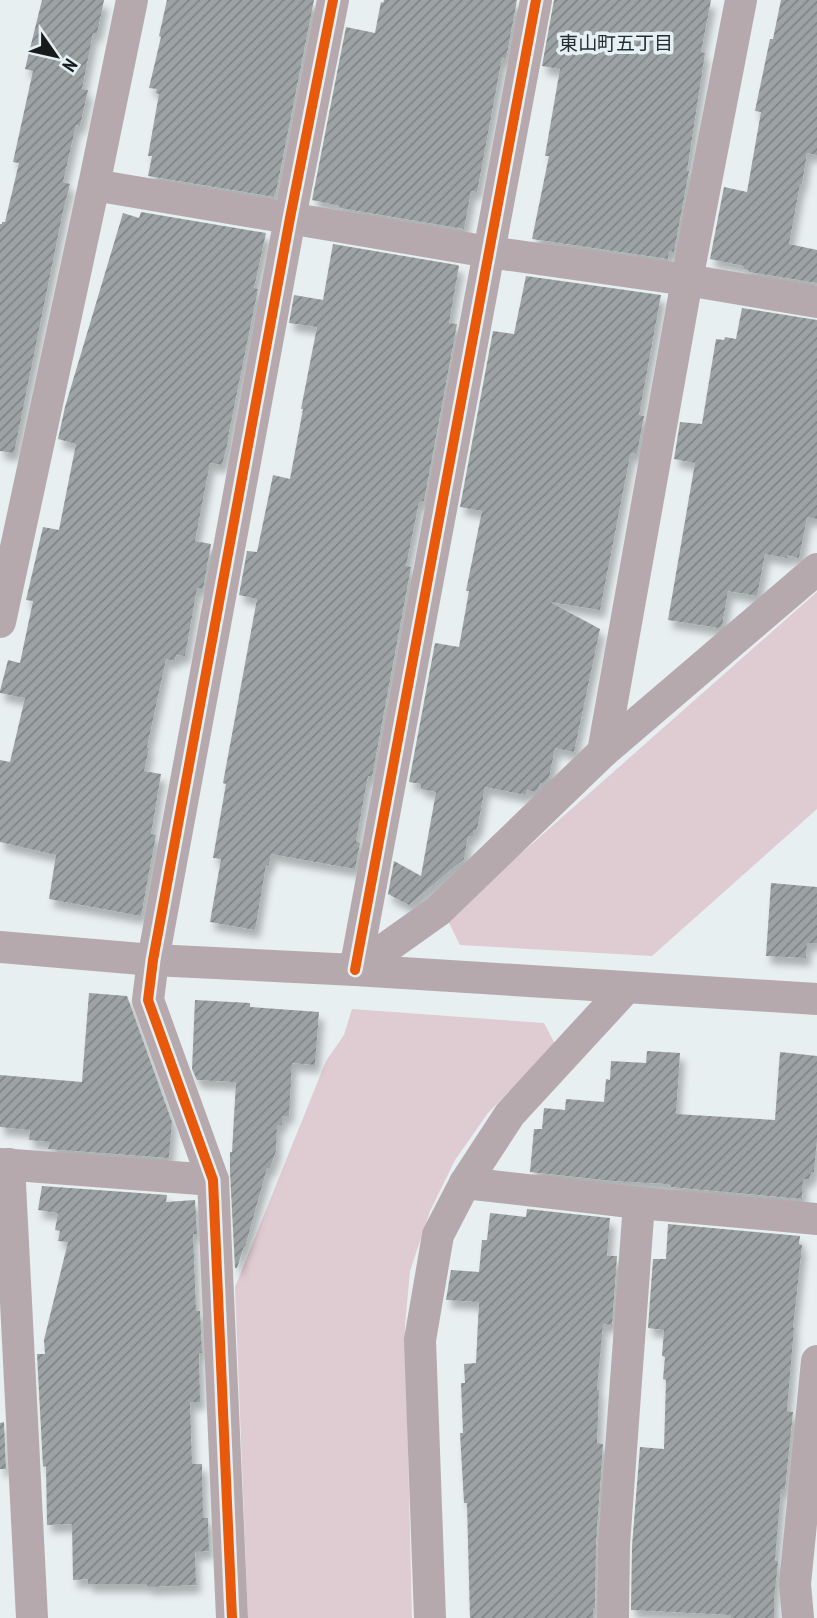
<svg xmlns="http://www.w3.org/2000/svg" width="817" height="1618" font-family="'PT Sans Narrow','Noto Sans JP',sans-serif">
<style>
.park{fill:#dfcbd2}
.building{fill:url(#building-hatch);filter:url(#shadow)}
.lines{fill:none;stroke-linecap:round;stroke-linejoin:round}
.minor{stroke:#b5a9ae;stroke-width:32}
.cycleway-casing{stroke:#e5f0f4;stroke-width:15}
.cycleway{stroke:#e8590c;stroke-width:10}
.labels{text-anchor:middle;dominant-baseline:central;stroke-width:7;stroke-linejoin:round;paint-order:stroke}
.neighbourhood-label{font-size:19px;fill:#242c2f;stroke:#e5f0f4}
</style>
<defs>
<pattern id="building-hatch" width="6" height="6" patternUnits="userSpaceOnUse" patternTransform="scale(1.75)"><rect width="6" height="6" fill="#9da3a4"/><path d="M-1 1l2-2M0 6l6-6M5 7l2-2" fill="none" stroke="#7f8485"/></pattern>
<filter id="shadow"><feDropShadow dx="4.5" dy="8" stdDeviation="3.5" flood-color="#0004"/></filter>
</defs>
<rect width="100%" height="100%" fill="#e8eff0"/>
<!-- park -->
<g class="park">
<path d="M817,592V809L652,956L460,945L447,919Z"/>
<path d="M352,1009L544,1023L555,1044L488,1113L455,1160L430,1211L410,1271L405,1325L412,1618H248L235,1287L326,1061L344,1035Z"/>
</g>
<!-- building -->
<g class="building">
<path d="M42,0H104L97,34L93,33L82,89L88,90L80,126L76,125L63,182L70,184L63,211L14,453L0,451V224H2V222H5L19,163L13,162L33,71L25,69Z"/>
<path d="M167,0H314L276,192H275L274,197L148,176L152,156H148L159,94L156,93L157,89L149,88L161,37L159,36Z"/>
<path d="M384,0H517L506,59L502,58L477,192L471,191L464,229L340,208V206L312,200L346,27L375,33L381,2L383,3Z"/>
<path d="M554,0H711L701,52L705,53L687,171H689L674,252L669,251L668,259L532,239L549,156H545L560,69L542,66Z"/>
<path d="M781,0H817V155L807,153L802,184H800L789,244L817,250V283L749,272V270L743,269L744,266L710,259L724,187L747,192L761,112L755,111L770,39H773Z"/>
<path d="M141,212L266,233L254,288L258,289L228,437H229L222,465L210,463L195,541L211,544L203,589L197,588L185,656L176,655L175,661L166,659L147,747L149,748L144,771L161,774L151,834L156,835L141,916L49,899L56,855L0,842V760L10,762L25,698L0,693V691L8,660L20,663L33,601L26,600L43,527L59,530L76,444L58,439L65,407L123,213L139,218Z"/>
<path d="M333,244L457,265L459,266L449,323L457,324L424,501L419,502L406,566L411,567L372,777L368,776L356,841L360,843L355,869L271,854L269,865H266L255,930L210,922L221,859L213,858L226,784L223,783L257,599L239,595L247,551L257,552L273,475L290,479L303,409H301L317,327L289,323L294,295L323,300Z"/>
<path d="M526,276L661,295L639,415L644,416L637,454L632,453L630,456L600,610L550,602L600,629L574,752L555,748L549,778L544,783H540L539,788L535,792L527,790L526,795L485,787L477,830H473V836H468L464,859L409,905L388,894L394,861L421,876L436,792L421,789V784L409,782L435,643L459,647L469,591H466L482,511L460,507L493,331L514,334Z"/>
<path d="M742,308L817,320V519L807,517L799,558L787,555V558L765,554L757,596L728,591L722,626L719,628L668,620L695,463L674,459L680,422L702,424L716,339L724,340L725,337L736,339Z"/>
<path d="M771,883L817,887V943H807L806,958L766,956Z"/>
<path d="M89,993L127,996L172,1122L169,1158L48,1149L50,1142L29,1140L30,1130L0,1127V1075L82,1082Z"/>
<path d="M195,1000L250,1003V1007L319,1012L315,1065L292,1063L289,1116H282V1125H277L276,1151L270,1168H267L245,1247L244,1246L237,1268H235L230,1172V1152H232L236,1082L197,1080L192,1069Z"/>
<path d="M647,1051L680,1053L676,1114L775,1120L780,1052L817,1056V1140L814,1172H811L810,1179H803L802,1199L671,1187V1186L668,1184L612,1181L530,1172L534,1129H542L544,1108L565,1110L566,1099L604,1102L606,1079L610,1080L611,1061L646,1063Z"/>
<path d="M42,1186L167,1195L166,1202L195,1200L197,1235L193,1234L196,1311H200L202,1353H199L200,1402H190L192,1464H202L203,1518H208L209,1551L195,1552L196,1585L148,1587L147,1584H88V1579L73,1580L72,1524L47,1525L46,1466L43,1467L37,1354H45L44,1340L68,1242L58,1241L60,1231L55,1230L58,1213L38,1210Z"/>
<path d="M527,1209L610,1218L607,1256H617L612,1325L603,1324L597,1390H599L597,1443L603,1444L596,1544L595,1608H593V1618H470L467,1503H464L460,1433H463L461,1383H465L464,1364L476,1363L479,1302L446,1300L451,1270L479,1272L482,1240H487L490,1213L526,1217Z"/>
<path d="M668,1224L800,1236L799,1244L802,1245L793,1328H794L787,1411L793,1412L785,1489H781L775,1561H778L774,1601V1618H731V1615L631,1610L632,1546L640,1447L664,1449L666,1380L663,1379L665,1357L662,1356L664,1330L648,1328L653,1259H666Z"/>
<path d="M4,1422L6,1469H0V1423Z"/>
</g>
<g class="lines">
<!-- minor -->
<g class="minor">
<path d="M94,185L489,252L687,280L817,302"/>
<path d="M0,622L94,185L132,0"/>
<path d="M603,752L687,280L741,0"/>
<path d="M0,947L153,960L355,970L817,999"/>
<path d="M355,970L536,0"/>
<path d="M355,970L438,911L603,752L817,569"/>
<path d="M0,1164L213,1180"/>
<path d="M9,1164L32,1618"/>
<path d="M465,1183L639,1203L817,1219"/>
<path d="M232,1618L213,1180L148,1000L153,960L290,218L333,0"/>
<path d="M430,1618L420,1340L438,1235L465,1183L510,1114L626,988"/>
<path d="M613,1618L614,1545L639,1203"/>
<path d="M798,1618L795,1584L817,1361"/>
</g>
<!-- cycleway casing -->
<g class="cycleway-casing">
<g id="cycleway">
<path d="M355,970L536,0"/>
<path d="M232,1618L213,1180L148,1000L153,960L290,218L333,0"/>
</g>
</g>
<!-- cycleway -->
<use href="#cycleway" class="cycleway"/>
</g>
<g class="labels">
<!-- neighbourhood labels -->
<g class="neighbourhood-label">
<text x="616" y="43">東山町五丁目</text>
</g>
</g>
<!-- north arrow -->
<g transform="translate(56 56) rotate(124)" stroke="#e5f0f4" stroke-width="5" paint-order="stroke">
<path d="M0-5L12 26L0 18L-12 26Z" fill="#171b1c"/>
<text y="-10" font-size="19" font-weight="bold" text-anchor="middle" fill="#171b1c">N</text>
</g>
</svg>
